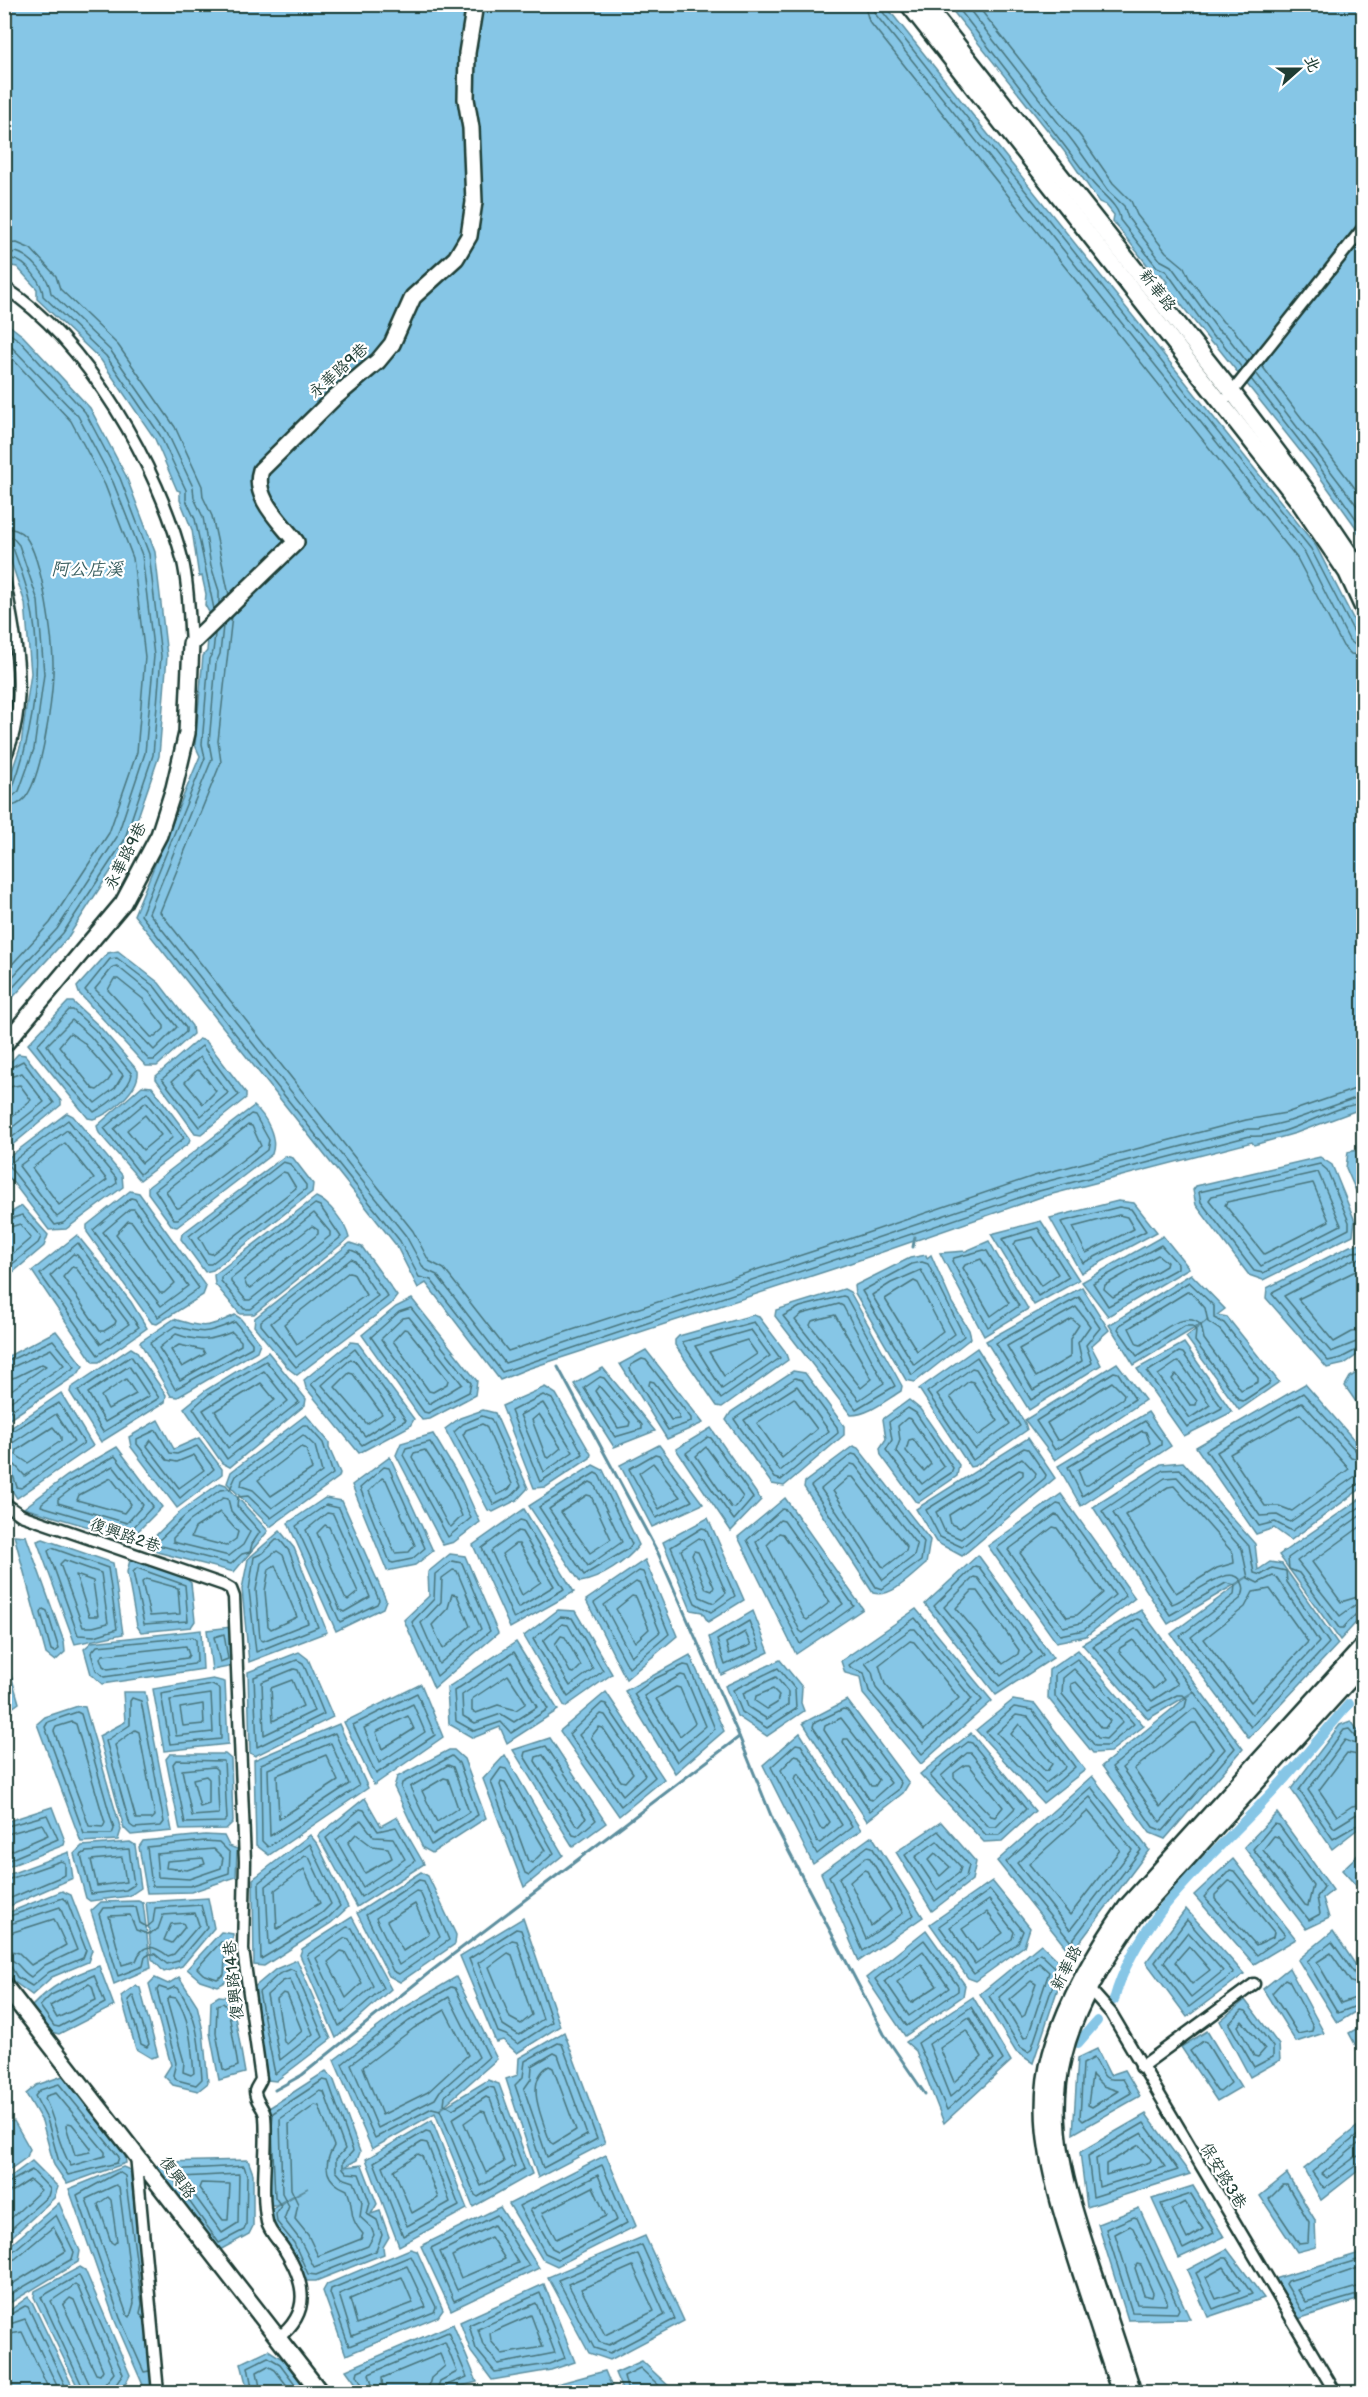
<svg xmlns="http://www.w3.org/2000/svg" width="1368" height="2397" font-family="'Balsamiq Sans','LXGW WenKai TC',sans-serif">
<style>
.water{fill:#86c6e6;stroke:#5d8f9f;stroke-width:1.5}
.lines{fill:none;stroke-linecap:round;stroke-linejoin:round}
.shore{stroke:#48747b;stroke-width:1.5}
.stream{stroke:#5d8f9f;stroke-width:3}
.canal{stroke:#86c6e6;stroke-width:10}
.street-casing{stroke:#1f3d34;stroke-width:15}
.secondary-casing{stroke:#1f3d34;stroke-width:20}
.street{stroke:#fff;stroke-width:10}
.secondary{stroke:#fff;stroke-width:15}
.labels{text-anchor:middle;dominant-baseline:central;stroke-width:4.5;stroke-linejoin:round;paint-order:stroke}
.street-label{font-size:16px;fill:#1f3d34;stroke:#fff}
.water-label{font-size:18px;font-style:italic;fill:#395f60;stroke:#fff}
</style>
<rect width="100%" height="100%" fill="#fff"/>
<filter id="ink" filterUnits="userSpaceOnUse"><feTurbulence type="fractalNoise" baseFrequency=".0167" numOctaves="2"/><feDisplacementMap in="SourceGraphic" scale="12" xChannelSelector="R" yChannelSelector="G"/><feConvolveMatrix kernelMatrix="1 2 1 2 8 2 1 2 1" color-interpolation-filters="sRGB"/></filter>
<g filter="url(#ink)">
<!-- water -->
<g class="water">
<path d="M5,5H885L1316,546L1363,638V1108L1296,1133L1254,1145L1252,1142L1041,1197L836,1268L527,1369L500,1380L426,1283L418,1288L396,1245L134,915L200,756L195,745L203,656L207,651L210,614L205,605L206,594L202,576L199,577L192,530L180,500V491L177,490L155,439L101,360L37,299V289L17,267L12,266L8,276L5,270Z"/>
<path d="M948,5H1363V543L1355,526L1312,466L1215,344H1212L1165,284L1167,282L1161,274L1156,276L1113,221L1114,215L1106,205L1099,202L1064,151Z"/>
<path d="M5,322L23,336L90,408L126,476L155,552L167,656L159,756L129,843L68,937L5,1006V792L21,744L31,673L25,603L5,544Z"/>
<path d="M118,951L159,983L192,1026L193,1034L157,1066H146L79,993L77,987L108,953Z"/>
<path d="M68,1002H73L99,1026L138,1071C140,1089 110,1115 93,1119L88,1118L28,1044Z"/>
<path d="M199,1039L206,1041L246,1093V1098L201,1134L195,1133L156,1079V1076Z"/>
<path d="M18,1054L25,1055L61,1101V1105L5,1151V1068Z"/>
<path d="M142,1086L152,1087L190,1138L189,1143L140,1180L99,1133L97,1126Z"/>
<path d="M254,1106C266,1116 278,1138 272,1154L177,1227L172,1226L148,1193V1187Z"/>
<path d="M67,1113L73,1116L122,1175L123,1187L66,1229L49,1230L5,1172V1160Z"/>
<path d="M1363,1149H1364L1363,1207L1346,1168L1348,1152Z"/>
<path d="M285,1156L293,1158L313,1184L312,1192L213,1270L205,1272L181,1239L182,1234Z"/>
<path d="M1320,1157L1332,1165L1355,1221L1353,1235L1263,1280L1249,1275L1196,1205L1193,1190L1196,1186Z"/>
<path d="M130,1191L139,1193L206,1287L203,1295L157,1324L152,1323L87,1232V1225Z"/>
<path d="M316,1197C329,1202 346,1224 349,1238L254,1314H240L215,1284L214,1275Z"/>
<path d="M1118,1201L1134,1203L1157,1232L1081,1273L1050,1218Z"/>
<path d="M22,1206L48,1235L44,1246L5,1279V1216Z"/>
<path d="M1041,1221L1079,1280L1034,1305L991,1234Z"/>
<path d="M77,1235L131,1302L147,1328L99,1362H93L32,1271Z"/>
<path d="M1163,1236L1189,1268L1108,1316L1082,1282Z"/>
<path d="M989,1241L1028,1309L984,1336L940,1253L966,1251Z"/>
<path d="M350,1243L362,1247L397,1296L391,1304L297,1375L289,1369L254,1326L255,1318Z"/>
<path d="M1361,1244L1364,1245L1363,1351L1344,1364L1327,1368L1266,1298L1267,1288L1350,1246Z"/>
<path d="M926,1255L927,1258L931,1255L952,1303L969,1330L971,1338L915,1382L906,1380L855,1293L854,1286L910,1258Z"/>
<path d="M1191,1274L1225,1309L1217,1315L1227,1317L1279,1382L1239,1410L1186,1337L1208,1320L1134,1365L1109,1325Z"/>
<path d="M1082,1287L1109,1330L1091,1346L1101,1365L1029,1410L986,1341Z"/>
<path d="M844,1289L850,1292L902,1386L901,1391C886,1400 869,1415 851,1415L775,1316L776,1310Z"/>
<path d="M412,1299L477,1381L475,1395L430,1419L422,1420L362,1335L396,1307Z"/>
<path d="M235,1315L240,1318L260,1343L257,1351L178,1397L171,1396L140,1342L174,1319C204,1328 206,1329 235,1315Z"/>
<path d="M753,1315L759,1317L785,1351L788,1360L722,1407L717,1406L675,1345V1340L679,1336Z"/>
<path d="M56,1331L83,1366L78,1374L5,1422V1358Z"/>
<path d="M351,1342L358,1343L414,1419L410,1426L359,1453L306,1388L304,1380Z"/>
<path d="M1184,1343L1232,1412L1184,1436L1137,1369Z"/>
<path d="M131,1348L136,1351L166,1395L165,1402L101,1442L70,1392L71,1388Z"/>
<path d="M977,1348L1025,1423L1027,1430L975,1466L970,1467L919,1389Z"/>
<path d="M646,1350L703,1423L667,1439L620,1364Z"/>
<path d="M268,1352L306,1399L305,1405L230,1467L222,1463L184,1408L206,1390Z"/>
<path d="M1117,1363L1145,1400L1055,1460L1025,1420Z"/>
<path d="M603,1368L655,1431L614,1447L574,1384Z"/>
<path d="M1363,1369V1412L1345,1386L1350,1377Z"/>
<path d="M793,1371L805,1373L844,1426V1435L784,1486L772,1484L726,1420L731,1412Z"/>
<path d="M1305,1384L1363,1450V1487L1291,1540L1274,1528L1256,1534L1196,1447Z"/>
<path d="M545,1387L556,1394L591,1454L590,1458L546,1487L534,1488L502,1406Z"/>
<path d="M61,1393L93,1446L17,1498C2,1480 4,1454 5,1432Z"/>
<path d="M909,1400L920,1409L959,1465L957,1476L919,1502L915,1501L881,1455L880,1448L886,1439L883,1419Z"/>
<path d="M483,1410L495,1413L528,1488L517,1500L493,1512L488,1510L445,1429L460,1418Z"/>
<path d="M1148,1412L1171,1446L1081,1506L1058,1466Z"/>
<path d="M306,1415L329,1442V1448L340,1473L339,1477L270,1527L227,1483L231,1472Z"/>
<path d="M158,1420L174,1449L199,1438L222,1469V1474L177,1508L131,1447L129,1437Z"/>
<path d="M711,1428L761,1500L731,1531L676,1449Z"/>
<path d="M433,1434L461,1480L480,1522L454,1542L443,1545L396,1455L401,1443Z"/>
<path d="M1028,1438L1055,1478L962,1556L936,1542L916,1509Z"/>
<path d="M659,1445L703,1504L652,1527L620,1465Z"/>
<path d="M853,1446L858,1448L930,1540L926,1564C911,1576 892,1598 873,1593L804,1487L805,1482Z"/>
<path d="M117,1447L162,1507L130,1539L24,1508L67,1476Z"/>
<path d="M390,1457L433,1551L415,1565L387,1571L352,1485Z"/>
<path d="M1183,1462L1255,1544L1258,1570L1270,1562L1282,1564L1338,1644L1249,1738L1171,1634L1249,1576L1168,1624L1093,1507L1161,1464Z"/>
<path d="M593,1465L603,1470L639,1545C627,1561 601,1579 580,1582L529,1506Z"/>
<path d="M220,1483L226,1485L268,1531L234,1572L157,1552L148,1543L181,1511Z"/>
<path d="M1061,1494L1135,1598L1086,1636L1056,1642L988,1546Z"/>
<path d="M1363,1497V1615L1340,1640L1279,1555Z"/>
<path d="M325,1498L342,1501L386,1600L383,1608L336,1631L288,1523Z"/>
<path d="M785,1498L863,1609L796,1654L738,1537Z"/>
<path d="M524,1509L574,1592L510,1628L473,1545Z"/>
<path d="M708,1518L744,1600L708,1622L702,1612L691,1610L663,1542Z"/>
<path d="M280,1531L294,1548L327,1632L249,1662L242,1589L248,1559Z"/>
<path d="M14,1535L26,1536L64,1642L65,1652L55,1661L46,1654Z"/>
<path d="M43,1539L113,1563L123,1634L75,1644L37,1541Z"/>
<path d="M450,1554L465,1556L498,1633L434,1688L404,1620L429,1596L428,1572Z"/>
<path d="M978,1555L1053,1658L996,1695L925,1604Z"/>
<path d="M130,1560L184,1576L191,1583L195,1621L191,1627L141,1632L137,1626L127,1572Z"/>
<path d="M645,1560L677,1636L626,1679L586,1600Z"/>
<path d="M916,1609L992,1701L921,1764L863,1694L860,1677L845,1673L841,1661Z"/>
<path d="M558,1610L575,1611L612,1674L565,1707L524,1636Z"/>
<path d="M1141,1610L1243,1749L1165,1839L1150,1833L1102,1766L1193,1692L1148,1719L1082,1644Z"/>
<path d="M753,1611L769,1652L721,1675L709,1637Z"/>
<path d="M231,1627L234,1666L212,1670L207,1630Z"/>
<path d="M201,1630L203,1669L102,1684L91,1674L84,1649L92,1642Z"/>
<path d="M516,1642L558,1710L507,1743L500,1727L473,1738L449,1724L447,1688Z"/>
<path d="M1078,1650L1144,1726L1110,1752L1093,1753L1048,1698L1049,1670Z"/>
<path d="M4,1651L19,1703L5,1713H4Z"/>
<path d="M299,1652L308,1659L333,1717L255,1756L250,1753L248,1672Z"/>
<path d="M690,1655L724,1731L675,1773L625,1691Z"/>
<path d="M780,1660L802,1687L801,1703L804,1711L767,1736L737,1716L725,1686Z"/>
<path d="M213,1679L225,1682L228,1744L164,1751L153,1689Z"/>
<path d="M421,1684L443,1737L374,1785L344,1722Z"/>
<path d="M123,1692H145L172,1831L131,1835L124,1828L99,1736L125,1722Z"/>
<path d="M606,1692L664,1779L619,1816L560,1731Z"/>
<path d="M847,1700L909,1783L903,1793L867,1821L803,1723Z"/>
<path d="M1013,1700L1035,1704L1085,1770L1043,1803L976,1730Z"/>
<path d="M78,1706L85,1707L121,1830L118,1840L81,1842L37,1724L45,1717Z"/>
<path d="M1351,1721L1363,1737V1825L1332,1849L1291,1789L1340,1725Z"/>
<path d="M339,1724L368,1788L269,1855L256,1845L254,1760Z"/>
<path d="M800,1733L861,1830L813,1864L763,1765Z"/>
<path d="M971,1733L1035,1811L1002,1841L984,1842L920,1774Z"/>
<path d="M550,1738L606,1823L573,1847L513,1750Z"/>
<path d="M449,1750H454L464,1759L486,1818L432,1853L423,1848L394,1787L397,1777Z"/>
<path d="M170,1754H225L231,1759L233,1822L226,1829L180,1830L166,1759Z"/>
<path d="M505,1755L563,1855L524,1887L483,1779Z"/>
<path d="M1092,1776L1149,1850L1071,1954L997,1861Z"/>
<path d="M365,1798L381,1826L397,1817L424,1864L357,1907L318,1836Z"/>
<path d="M52,1807L65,1841L64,1845L5,1868V1822Z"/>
<path d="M1277,1813L1333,1890L1323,1898L1329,1918L1306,1929L1244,1847Z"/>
<path d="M941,1822L976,1862L972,1880L932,1911L896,1852Z"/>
<path d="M205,1835L224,1836L229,1846L237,1849L236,1877L191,1892L147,1893L139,1847L143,1841Z"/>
<path d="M310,1835L318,1845L348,1907L331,1923L264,1966L254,1965L253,1879Z"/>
<path d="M872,1836L923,1917L859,1961L821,1873Z"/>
<path d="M130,1842L135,1845L141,1888L129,1896L90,1901L86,1898L74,1854L82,1846Z"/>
<path d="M1363,1850V1893L1342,1870Z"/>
<path d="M69,1852L73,1878L5,1908V1876Z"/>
<path d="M1233,1859L1296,1939L1254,1964L1194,1895Z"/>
<path d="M421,1872L428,1876L456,1935L455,1944L400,1982L389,1976L357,1913Z"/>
<path d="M992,1881L1030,1928L1024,1946L976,1981L968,1978L930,1924Z"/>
<path d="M62,1891L71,1895L92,1950L88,1962L52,1977L32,1995L13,1981L5,1968V1914Z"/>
<path d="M208,1898L214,1928L182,1966L164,1972L152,1959L146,1902Z"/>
<path d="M138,1901L143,1903L151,1968L114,1984L91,1911L101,1902Z"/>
<path d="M1186,1909L1244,1974L1187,2017L1146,1962Z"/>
<path d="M352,1917L391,1989L336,2038L300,1955L302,1949Z"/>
<path d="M523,1918L560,2026L517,2053L503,2040L496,2042L460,1956Z"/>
<path d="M926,1930L965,1985L963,1996L905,2036L866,1978Z"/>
<path d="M1333,1931L1363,1976V2007L1337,2023L1298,1960Z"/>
<path d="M221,1932L233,1934L229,1980L218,1986L200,1980L187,1969Z"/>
<path d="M1041,1944L1065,1967L1033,2063L1016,2052L980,1994Z"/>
<path d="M297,1960L331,2039L276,2081L268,2080L252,1989L276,1969Z"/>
<path d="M99,1966L114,2006L59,2034L51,2032L31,2007C51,1986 72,1975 99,1966Z"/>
<path d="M1289,1968L1324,2033L1296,2042L1263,1989Z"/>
<path d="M179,1977L197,2005L203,2031L208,2083L198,2091L173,2085L164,2076L171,2065L149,1984L155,1978L168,1984Z"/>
<path d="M456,1977L497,2059L439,2110L488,2080L499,2084L532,2174L473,2207L435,2113L372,2149L334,2060L402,2009Z"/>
<path d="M136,1985L140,1988L158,2056L151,2058L136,2049L121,1996Z"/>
<path d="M219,1996L227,1997L233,2005L245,2073L219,2080L210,2033L211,2001Z"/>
<path d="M973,1997L1011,2061L944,2123L916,2051L906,2042Z"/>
<path d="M1245,2000L1279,2045L1280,2060L1250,2077L1220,2021Z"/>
<path d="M1363,2025V2059L1349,2033Z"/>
<path d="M1207,2031L1241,2087L1217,2101L1181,2047Z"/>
<path d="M564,2032L605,2143L538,2178L506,2079L518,2075L519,2058Z"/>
<path d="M1097,2049L1110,2075L1125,2070L1140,2096L1073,2134L1078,2058Z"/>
<path d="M326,2071L333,2078L360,2152L357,2160L344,2167L362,2165L377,2204L371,2214L380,2211L389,2237L383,2247L384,2254L316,2281H305C298,2271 296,2256 288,2246C279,2235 271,2227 270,2210L308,2188L276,2205H269L266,2110Z"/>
<path d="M63,2076L125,2155L126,2163L67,2184L54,2165L42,2121L26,2094L37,2085Z"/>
<path d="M1146,2114L1190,2174L1087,2207L1080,2152Z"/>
<path d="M432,2120L467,2209L399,2246L366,2159Z"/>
<path d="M14,2121L30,2149L27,2157L5,2173V2122Z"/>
<path d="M1363,2122V2167L1321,2200L1304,2169Z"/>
<path d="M606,2155L636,2226L557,2266L542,2259L509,2204Z"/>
<path d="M248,2160L253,2174V2226L249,2234L218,2251L155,2167L164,2162Z"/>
<path d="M32,2161L58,2187L54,2198L5,2243V2181Z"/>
<path d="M123,2167L130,2170L157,2392H146L115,2321L69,2189Z"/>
<path d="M1287,2174L1315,2220L1316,2247L1297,2252L1260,2196Z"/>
<path d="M1193,2186L1224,2237L1179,2258L1152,2199Z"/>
<path d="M59,2203L80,2251L78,2262L5,2306V2250Z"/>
<path d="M500,2207L539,2268L451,2310L421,2246Z"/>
<path d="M1139,2208L1190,2319L1128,2320L1098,2224Z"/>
<path d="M645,2236L684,2321L610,2360L589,2353L548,2277Z"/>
<path d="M410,2249L417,2251L443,2310L438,2317L346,2355L323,2291L327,2284Z"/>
<path d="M1227,2249L1264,2298L1208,2317L1187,2270Z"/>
<path d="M1363,2252V2298L1298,2319L1275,2279Z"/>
<path d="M80,2267L85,2270L130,2375L126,2383L115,2392H80L34,2297L35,2291Z"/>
<path d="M544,2284L575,2362L551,2370L492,2380L471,2352L460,2322Z"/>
<path d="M28,2297L32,2302L75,2392H12L5,2382V2314Z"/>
<path d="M453,2324L477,2382L440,2392H362L346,2370Z"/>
<path d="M268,2350L284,2360L308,2392H248L241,2363Z"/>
<path d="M642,2361L675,2392H623L615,2373Z"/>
<path d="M605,2371L614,2392H561L557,2384Z"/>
</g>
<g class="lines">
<!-- shore -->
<g class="shore">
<path d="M864,4L869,21L1297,558L1343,646L1351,654L1364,656"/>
<path d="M873,4L876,15L1305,553L1349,640L1355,645L1364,647"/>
<path d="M880,4L882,11L1311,549L1356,636L1364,639"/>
<path d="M955,4C1001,63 1047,122 1091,181C1100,193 1120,206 1120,220L1157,267L1166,271L1213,337L1220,340L1242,368"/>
<path d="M965,4L1074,143L1108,191L1124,206L1128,218L1160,260L1171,266L1218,330L1226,335L1247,362"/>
<path d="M976,4L1081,137L1113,183L1131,201L1137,215L1166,252L1184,267L1189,278L1223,322L1233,329L1253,355"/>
<path d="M4,244L17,243L31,249L56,276L60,289L118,345L175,427L202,486L203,497L212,516L229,595"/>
<path d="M4,255L16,252C32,257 49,277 51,293L111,351L167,432L193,487L194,498L203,517L211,566L219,591V604"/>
<path d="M4,268L12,259C26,261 43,283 43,296L106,356L160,435L186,490V500L195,519L214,609"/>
<path d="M4,330L19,340L85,412L120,478L149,554L161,656L153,755L124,841L63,933L4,997"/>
<path d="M4,339L78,416L113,482L142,555L154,656L145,753L117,837L57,929L4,986"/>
<path d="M4,350L71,421L105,485L133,558L145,657L137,752L109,833L50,923L4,973"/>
<path d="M1262,366L1364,500"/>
<path d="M1256,373L1364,515"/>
<path d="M1251,379L1316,462L1364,530"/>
<path d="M4,528C12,528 19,530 25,536C43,559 54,644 53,674C52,702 42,777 25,798C19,805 12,807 4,807"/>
<path d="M4,537L13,538L19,545L38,601L44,674L34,749L19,791L12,797L4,798"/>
<path d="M4,544L13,548C19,565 26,583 30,601C44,662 34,729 13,787L4,790"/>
<path d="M232,616L218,741L221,762L160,912L413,1231L429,1261L444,1269L508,1351L829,1246L1034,1176L1246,1120L1286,1113L1364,1086"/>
<path d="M223,626L220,654L216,663L209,743L212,759L149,913L406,1236L424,1269L437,1275L505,1363L1037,1184L1248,1129H1258L1290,1121L1364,1095"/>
<path d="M215,634L213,652L209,659L202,744L205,758L141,915L400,1241L419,1277L431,1280L502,1372L1039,1191L1250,1136C1289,1139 1325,1107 1364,1103"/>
<path d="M117,958L155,987L186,1028V1032L154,1060H149L85,990L110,959Z"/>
<path d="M117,966L149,992L177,1027L154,1050L95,989L113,967Z"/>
<path d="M114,979H118L143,999L164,1026V1029L155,1037H151L108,990Z"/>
<path d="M69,1010H73L95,1030L132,1074C130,1089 107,1105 94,1112L56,1071L37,1045Z"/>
<path d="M72,1020L90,1036L123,1075L115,1088L95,1103L62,1067L47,1045Z"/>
<path d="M70,1033L83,1042L112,1075L108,1081L97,1090L93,1089L59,1046Z"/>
<path d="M202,1046L239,1095L199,1127L162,1079Z"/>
<path d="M200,1057L228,1093L201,1116L172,1081Z"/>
<path d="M197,1070L200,1071L216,1091L203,1104L185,1082Z"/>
<path d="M4,1071L23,1061L54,1103L4,1144"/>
<path d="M4,1079L22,1073L44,1102L4,1134"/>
<path d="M4,1088L20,1085L31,1100L4,1123"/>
<path d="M147,1092L184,1138L140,1174L104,1128Z"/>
<path d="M146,1102L173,1137L142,1163L114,1129Z"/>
<path d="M251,1114L255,1115L269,1140L267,1150L178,1219H174L155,1190Z"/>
<path d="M145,1115L161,1135L143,1150L127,1130Z"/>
<path d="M68,1120L116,1178L117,1183L63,1223L55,1225L8,1165Z"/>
<path d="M248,1125L252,1126L261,1146L179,1208H176L166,1191Z"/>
<path d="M67,1130L107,1180L57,1217L19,1166Z"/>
<path d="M65,1143L94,1179L59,1205L32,1168Z"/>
<path d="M283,1162L290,1164L306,1185V1189L211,1264H207L189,1236Z"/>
<path d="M1320,1164L1327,1170L1349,1222V1229L1263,1273L1254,1271L1201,1202L1199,1192Z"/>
<path d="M283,1172L287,1173L296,1188L212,1254L208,1253L199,1237Z"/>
<path d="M1318,1172L1341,1225L1261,1266L1209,1200L1212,1196Z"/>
<path d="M1313,1183L1329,1221L1264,1254L1225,1205L1227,1202Z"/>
<path d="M131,1198L135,1199L199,1288L158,1317L93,1230Z"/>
<path d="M315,1204L320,1206L341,1237L251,1309H244L221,1281V1277Z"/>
<path d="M1119,1207L1131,1209L1146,1231L1083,1263L1061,1222Z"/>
<path d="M130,1209H134L188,1286L161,1306L103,1232Z"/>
<path d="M314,1213L330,1232V1236L250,1300H246L231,1282V1279Z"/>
<path d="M1119,1215L1127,1217L1134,1229L1086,1253L1073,1227Z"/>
<path d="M4,1221L22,1215L41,1237L38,1243L4,1271"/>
<path d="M128,1221L132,1222L175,1283L164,1293H160L116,1234Z"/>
<path d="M312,1226L318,1230V1234L251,1288L247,1287L244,1280Z"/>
<path d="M1038,1228L1069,1277L1038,1296L1002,1239Z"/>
<path d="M4,1229L20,1224L31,1238L4,1261"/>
<path d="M1033,1237L1058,1274L1041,1286L1014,1245L1016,1241Z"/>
<path d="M78,1243L139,1327L98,1355L40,1274Z"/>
<path d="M1161,1245L1178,1264V1268L1108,1306L1093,1283Z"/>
<path d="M351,1250L358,1253L388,1297L296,1367L261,1325V1321Z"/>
<path d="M984,1250L987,1251L1019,1306L988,1327L952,1261L954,1258Z"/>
<path d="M1364,1251L1352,1252L1274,1291L1272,1294L1328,1361L1341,1358L1364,1346"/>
<path d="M73,1254L77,1255L129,1324L101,1344L50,1276Z"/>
<path d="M1158,1255L1167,1262L1166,1266L1113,1297L1104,1289L1105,1285Z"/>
<path d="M1364,1258L1354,1259L1284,1296L1331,1352L1364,1339"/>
<path d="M351,1259L355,1261L378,1296L296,1357L271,1323Z"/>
<path d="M981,1259L1009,1303L991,1316L963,1268L965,1265Z"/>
<path d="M922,1262L928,1264L964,1336L912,1375L862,1291L912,1264Z"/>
<path d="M72,1267L76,1268L116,1321L115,1324L104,1331H100L63,1277Z"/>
<path d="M1364,1267L1298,1299L1334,1342L1352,1332L1364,1330"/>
<path d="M921,1270L955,1334L914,1365L872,1295L891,1283Z"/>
<path d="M349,1272L353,1273L366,1295L297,1344L284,1324Z"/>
<path d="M914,1281L918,1283L943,1331L917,1351L885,1299Z"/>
<path d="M1189,1282L1214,1306V1318L1224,1323L1270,1381L1269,1384L1243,1401L1239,1400L1195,1341L1196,1331L1193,1326H1185L1137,1356L1118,1329L1120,1325Z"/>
<path d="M1187,1292H1191L1205,1308L1208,1322L1220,1330L1258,1378V1382L1241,1390L1204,1339L1201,1325C1185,1308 1156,1336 1141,1345L1137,1344L1129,1328Z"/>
<path d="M843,1296L846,1297L895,1386L856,1409L783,1316L800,1307Z"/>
<path d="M1079,1297L1100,1328L1086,1345L1092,1363L1031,1400L996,1343Z"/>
<path d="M839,1304L843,1306L884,1383L859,1400L795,1320L802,1314Z"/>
<path d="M1076,1307L1090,1326L1078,1343L1082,1361L1033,1390L1007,1346Z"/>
<path d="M411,1308L471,1383L469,1392L428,1413L424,1412L371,1337L399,1312Z"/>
<path d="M835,1315L872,1379L861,1388L810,1325L812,1321Z"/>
<path d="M409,1317L462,1384L429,1404L381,1339L403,1318Z"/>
<path d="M1072,1319L1079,1325L1070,1339V1357L1036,1377L1019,1349Z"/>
<path d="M235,1322L252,1343V1347L175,1389L150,1343L175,1326C205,1335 207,1333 235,1322Z"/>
<path d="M754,1322L780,1358L721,1399L682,1342Z"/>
<path d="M404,1329L408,1330L448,1380L447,1384L433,1392L429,1391L393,1341Z"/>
<path d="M751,1330L770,1356L722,1389L695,1346Z"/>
<path d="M232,1332L241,1341V1345L180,1380L159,1348L176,1334C198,1342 210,1341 232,1332Z"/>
<path d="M747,1340L757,1354L724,1376L709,1352Z"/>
<path d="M179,1345L203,1350L205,1354L182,1367L171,1350Z"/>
<path d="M355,1349L406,1420L362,1445L311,1384Z"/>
<path d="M1179,1352L1183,1353L1222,1408L1187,1427L1147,1372Z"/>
<path d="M131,1356L159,1398L103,1432L78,1391Z"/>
<path d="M977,1357L1020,1426L973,1460L927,1392Z"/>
<path d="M642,1359L646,1360L691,1418V1422L668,1430L630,1369L631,1365Z"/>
<path d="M350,1360L355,1361L395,1417L365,1436L322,1385Z"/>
<path d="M266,1361L299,1402L227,1459L193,1408L209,1394Z"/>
<path d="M1177,1362L1181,1363L1210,1405L1190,1418L1158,1375Z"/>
<path d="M4,1363L53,1340L75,1367L4,1415"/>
<path d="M129,1366L149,1396L105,1422L88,1393Z"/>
<path d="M972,1368L976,1369L1010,1424L975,1449L937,1394Z"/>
<path d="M4,1371L51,1349L64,1365L4,1406"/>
<path d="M264,1371L288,1401L228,1448L203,1410Z"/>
<path d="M1114,1372L1118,1373L1135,1399L1055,1450L1036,1421Z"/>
<path d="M349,1373L353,1374L382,1414L367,1424L335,1387Z"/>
<path d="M1176,1374L1197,1401L1196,1405H1190L1172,1379Z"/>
<path d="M600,1377L604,1378L642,1425V1429L615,1437L584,1388Z"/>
<path d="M795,1378L802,1380L837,1427L838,1433L781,1480L775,1478L734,1419Z"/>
<path d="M126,1379L136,1394L108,1409L101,1396Z"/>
<path d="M4,1380L16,1377L42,1364L46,1366L4,1395"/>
<path d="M650,1381L654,1382L679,1415V1419L671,1420L649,1385Z"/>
<path d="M969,1381L973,1382L998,1421L978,1436L950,1397Z"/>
<path d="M1112,1382L1124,1394L1123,1398L1061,1440H1057L1047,1423Z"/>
<path d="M261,1383L275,1400L230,1435L215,1411Z"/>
<path d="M599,1386L630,1422L629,1426L618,1428L595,1391Z"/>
<path d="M797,1386L829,1431L780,1471L744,1420Z"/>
<path d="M543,1395L552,1399L583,1454L540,1482L511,1411Z"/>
<path d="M794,1398L817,1429L782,1458L757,1423Z"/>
<path d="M543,1403L573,1452L544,1472L520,1415Z"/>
<path d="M908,1408L916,1413L953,1468L951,1473L919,1494L886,1450L892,1440L889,1422Z"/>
<path d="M539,1414L561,1448L549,1458L546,1457L532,1420Z"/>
<path d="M1300,1414L1349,1469L1292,1511L1279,1506H1265L1230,1454Z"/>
<path d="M482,1416L491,1419L521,1486L513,1495L494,1505L454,1432L463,1424Z"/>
<path d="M907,1418L911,1419L944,1467L922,1484L896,1451L900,1440L898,1426Z"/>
<path d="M1145,1421L1161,1441V1445L1082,1496L1068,1467Z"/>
<path d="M482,1424L486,1426L512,1484L509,1489L497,1495L463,1435L466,1430Z"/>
<path d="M303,1425H307L323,1443L333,1474L271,1518L248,1496L238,1497L237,1506L260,1532L252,1544L250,1552L242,1554L231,1564L158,1545V1541L185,1516L220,1490L230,1489L236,1476Z"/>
<path d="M53,1427L61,1437V1441L28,1463L16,1455L17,1450Z"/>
<path d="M156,1430L170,1453L177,1454L197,1446L214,1469L180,1498L137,1444V1439Z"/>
<path d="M1142,1431L1146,1432L1150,1443L1088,1485H1084L1078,1470Z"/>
<path d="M303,1435L315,1446L322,1472L272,1508L253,1490L241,1486L242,1480Z"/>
<path d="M4,1436L59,1403L84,1443L21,1488L17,1487L12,1472L4,1469"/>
<path d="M708,1437L711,1438L753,1498L734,1520L686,1453Z"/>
<path d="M913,1439L931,1464L924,1471L906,1451L909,1440Z"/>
<path d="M151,1440L167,1460L177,1462L194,1455L204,1470L179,1488L147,1446Z"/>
<path d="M430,1442L455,1482L471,1518L448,1537L403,1455L406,1448Z"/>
<path d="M4,1444L14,1442L56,1414L74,1441L25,1476L15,1465L4,1462"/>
<path d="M301,1447L306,1449L312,1469L271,1496L258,1480Z"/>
<path d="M706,1447L743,1497L735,1508L731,1507L696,1456Z"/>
<path d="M1024,1448L1028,1449L1046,1475L1045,1478L962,1547L940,1537L926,1510Z"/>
<path d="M425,1450L449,1486L462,1516L451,1527L448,1525L412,1457L414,1453Z"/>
<path d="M655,1454L659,1455L692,1501L656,1518L629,1469Z"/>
<path d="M852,1454L856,1455L924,1542L921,1561L882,1589L876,1587L811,1486Z"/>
<path d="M1364,1454L1357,1452L1303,1393L1206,1450L1259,1526L1275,1522L1292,1531L1358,1484L1364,1483"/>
<path d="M115,1456L153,1506L129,1532L41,1506L42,1503L70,1481Z"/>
<path d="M1022,1458L1036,1473L1035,1477L961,1539L945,1532L936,1512Z"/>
<path d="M1364,1461L1351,1457L1302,1402L1217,1452L1260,1516L1277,1515L1290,1522L1354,1477L1364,1475"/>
<path d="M653,1463L680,1497L659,1509L639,1473Z"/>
<path d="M851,1464L855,1465L917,1545L914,1556L883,1580L821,1489Z"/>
<path d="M113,1466L143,1505L127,1523L58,1503V1499L74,1487Z"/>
<path d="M384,1467L389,1468L425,1548L412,1559L393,1563L390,1562L360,1488Z"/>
<path d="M1180,1469L1249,1546L1254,1573L1261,1575L1272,1568L1286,1571L1287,1582L1329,1643L1251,1727L1180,1636L1234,1595L1235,1585L1226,1583L1170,1615L1102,1511L1163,1470Z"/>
<path d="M1019,1470L1023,1471V1475L960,1528L951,1524L949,1515Z"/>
<path d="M595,1473L599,1475L632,1544L628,1549L584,1575L539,1507Z"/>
<path d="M849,1477H853L907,1547L906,1551L885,1567L882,1566L833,1491Z"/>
<path d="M1177,1477L1242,1549L1248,1578L1258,1583L1273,1576L1277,1578L1319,1642L1252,1715L1191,1637L1240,1599C1243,1595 1245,1591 1243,1585C1234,1556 1187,1601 1172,1604L1113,1513L1165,1478Z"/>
<path d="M111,1478L131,1504L124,1513L77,1500L79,1495Z"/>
<path d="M382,1478L386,1480L415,1545L409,1552L395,1553L369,1491Z"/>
<path d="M590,1482L594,1484L622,1542L588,1566L549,1509Z"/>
<path d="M1174,1486L1233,1553L1234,1563L1217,1568L1176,1593L1125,1515L1168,1487Z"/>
<path d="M587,1495L591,1496L611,1539L590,1553L561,1512Z"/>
<path d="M223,1498L228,1499L231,1511L250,1532L243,1545L229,1556L173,1542V1538L190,1521Z"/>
<path d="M1057,1504L1061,1505L1126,1596L1084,1630L1060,1635L997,1548Z"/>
<path d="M1364,1504L1288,1558L1289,1569L1299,1573L1339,1628H1343L1357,1613L1364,1611"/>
<path d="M326,1505L339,1508L379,1600L377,1604L340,1622L296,1526Z"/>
<path d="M782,1509L786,1510L854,1606L800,1644L747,1540Z"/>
<path d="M220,1512L238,1532L236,1539L226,1546L191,1537L195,1528Z"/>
<path d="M327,1513L333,1514L370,1597L344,1612L340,1610L306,1530Z"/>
<path d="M1364,1513L1297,1561L1340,1616L1355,1605L1364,1604"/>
<path d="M1055,1515L1059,1516L1115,1595L1081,1623L1063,1627L1008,1550Z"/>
<path d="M520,1520L524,1521L564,1589L514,1619L482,1548Z"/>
<path d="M780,1520L784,1521L843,1604L803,1633L800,1631L756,1542Z"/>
<path d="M1364,1524L1312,1562L1341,1602L1364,1595"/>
<path d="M325,1525L329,1527L358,1592L348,1600L345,1598L317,1533Z"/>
<path d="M1053,1527L1057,1528L1103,1593L1077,1615L1067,1617L1020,1553Z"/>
<path d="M702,1528L706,1529L735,1596L711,1612L695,1603L671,1547Z"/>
<path d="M518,1531L522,1532L554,1586L518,1608L491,1551Z"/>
<path d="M779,1533L783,1534L830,1602L807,1620L804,1618L767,1545Z"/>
<path d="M699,1538L703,1540L726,1593L714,1603L700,1597L681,1550Z"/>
<path d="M276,1540H280L289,1551L318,1627L256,1652L249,1590L254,1557L263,1553Z"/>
<path d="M515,1544H519L541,1582L522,1595L502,1554Z"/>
<path d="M52,1548L108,1568L117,1629L95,1636L78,1635L48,1551Z"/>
<path d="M277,1551L283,1555L308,1623L263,1641L260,1639L256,1590L261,1563Z"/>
<path d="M694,1551L698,1552L714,1587L712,1591L706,1589L692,1555Z"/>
<path d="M64,1560L101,1573L108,1623L93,1627H83L60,1564Z"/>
<path d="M452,1561L462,1563L490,1631L437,1676L412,1622L434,1599L435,1574Z"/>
<path d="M275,1565L297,1617L271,1629L268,1626L265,1591L269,1569Z"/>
<path d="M975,1566L979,1567L1043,1655L999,1686L934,1606Z"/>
<path d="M137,1568L185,1585L188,1621L144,1624L133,1572Z"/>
<path d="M453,1570L457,1571L481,1629L439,1664L421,1623L441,1602L442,1578Z"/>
<path d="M639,1571L643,1572L669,1634L629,1668L594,1603Z"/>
<path d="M76,1575L93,1581L98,1616H89Z"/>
<path d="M974,1577L978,1578L1032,1653L1001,1676L944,1607Z"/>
<path d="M146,1579L178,1588L180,1614L150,1616L142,1582Z"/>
<path d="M636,1582L640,1584L660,1632L631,1656L604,1605Z"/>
<path d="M1270,1589L1308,1642L1251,1702L1204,1639L1245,1607L1253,1592Z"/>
<path d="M972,1591H977L1019,1650L1018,1654L1003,1664L956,1608Z"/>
<path d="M452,1594L457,1595L470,1626L443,1649L432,1625L448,1608Z"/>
<path d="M632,1596L636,1597L649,1629L635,1642L616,1609Z"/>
<path d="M43,1609L47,1611L59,1649L55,1652L51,1650L41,1613Z"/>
<path d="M560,1617L572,1618L603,1671L568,1697L533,1639Z"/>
<path d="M915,1618L982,1700L922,1754L869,1691L864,1673L851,1668L849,1665Z"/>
<path d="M1137,1619L1141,1620L1235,1748L1163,1831L1153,1827L1112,1767L1185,1707L1187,1699L1183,1695H1177L1148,1710L1093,1646Z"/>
<path d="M749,1621L760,1649L725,1665L717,1640Z"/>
<path d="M562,1624L568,1625L593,1669L570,1686L543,1641Z"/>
<path d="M911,1629H915L972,1699L923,1743L876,1688L872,1672L865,1663Z"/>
<path d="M1135,1629L1139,1630L1178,1684L1152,1701L1105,1649Z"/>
<path d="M745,1632L751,1645L729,1654L726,1643Z"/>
<path d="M224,1634L228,1659L220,1662L214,1637Z"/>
<path d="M561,1636L565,1637L581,1666L574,1673L570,1672L555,1644Z"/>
<path d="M193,1637L196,1640L197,1661L194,1664L104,1677L96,1670L91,1653L97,1646Z"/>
<path d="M1133,1640L1164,1680L1154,1689L1119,1651L1120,1648Z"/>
<path d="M910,1641L914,1642L959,1698L924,1730L885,1684L879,1665Z"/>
<path d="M186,1646L189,1655L187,1658L108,1669L103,1666L100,1658L103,1655Z"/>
<path d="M514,1652L548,1709L511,1733L501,1722L474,1731L456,1721L454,1691Z"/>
<path d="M1077,1659L1134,1724L1108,1746H1095L1055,1696V1674Z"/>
<path d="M297,1660L303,1663L324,1714L257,1747L254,1677Z"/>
<path d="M511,1662L537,1707L514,1722L501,1714L475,1723L463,1716L462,1695Z"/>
<path d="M684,1665L689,1666L715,1729L677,1762L634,1694L654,1679Z"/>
<path d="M778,1668L795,1689L796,1709L767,1728L742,1712L733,1690Z"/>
<path d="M294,1669L298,1670L314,1711L264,1735L262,1682Z"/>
<path d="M1074,1669L1123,1722L1106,1739L1098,1738L1062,1694L1063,1678Z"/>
<path d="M508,1675L525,1701V1704L516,1710L498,1705L476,1713L472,1711V1699Z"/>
<path d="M681,1675L685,1676L706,1726L678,1750L644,1696Z"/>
<path d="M776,1677L788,1692V1705L767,1719L748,1707L743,1693Z"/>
<path d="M292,1680L303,1706L273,1721L271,1688Z"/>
<path d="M1076,1682L1110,1721L1105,1728H1101L1072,1691L1071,1684Z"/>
<path d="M212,1685L220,1689L221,1739L170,1744L161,1694Z"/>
<path d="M676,1687L680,1688L695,1723L680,1736L656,1699Z"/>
<path d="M773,1689L779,1695L777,1703L767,1709L755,1701L756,1696Z"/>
<path d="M417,1693L435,1735L376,1774L353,1725Z"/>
<path d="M211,1694L213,1732L176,1736L170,1700Z"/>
<path d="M132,1698L141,1701L164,1822L161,1826L134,1828L130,1825L106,1741L130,1725V1701Z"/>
<path d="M602,1703L606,1704L655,1777L621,1806L569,1734Z"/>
<path d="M203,1704L204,1724L183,1726L180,1708Z"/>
<path d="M413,1704L425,1732L379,1763L364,1728Z"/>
<path d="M1014,1707L1032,1710L1075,1767L1045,1793L986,1732Z"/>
<path d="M843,1709L847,1710L901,1783L898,1790L870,1811L813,1727L814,1723Z"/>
<path d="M1193,1709L1197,1710L1225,1749L1160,1822L1122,1768Z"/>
<path d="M77,1712L81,1714L114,1829L112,1834H84L45,1727L48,1722Z"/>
<path d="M601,1714L605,1715L645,1775L623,1795L579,1735Z"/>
<path d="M1016,1715L1028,1717L1065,1766L1064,1769L1046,1783L997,1733Z"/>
<path d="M408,1716L414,1729L382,1749L376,1732Z"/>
<path d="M841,1718L891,1783L872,1800L869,1799L824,1730L825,1726Z"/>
<path d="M72,1722L76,1724L105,1823L103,1827L89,1826L54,1731L56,1727Z"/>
<path d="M1192,1723H1196L1213,1749L1160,1807L1134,1769Z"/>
<path d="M1019,1724L1052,1764L1047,1771L1044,1770L1011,1734Z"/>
<path d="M599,1727L603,1728L633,1773L625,1782L621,1781L591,1737Z"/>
<path d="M135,1730L139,1732L155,1816L152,1819H136L115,1745Z"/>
<path d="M335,1733L359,1786L268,1847L262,1841L261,1764Z"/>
<path d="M844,1739H848L879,1780L875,1786H871L843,1742Z"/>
<path d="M1364,1740L1357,1738L1349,1729L1344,1730L1299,1790L1333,1839L1364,1821"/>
<path d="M968,1742L972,1743L1026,1809L999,1835H986L930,1776L945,1760Z"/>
<path d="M331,1743L349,1784L270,1836L268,1769Z"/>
<path d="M796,1744L801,1745L852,1827L817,1854L771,1767Z"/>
<path d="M546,1746L596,1820L577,1836L573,1835L524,1756L525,1752Z"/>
<path d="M1364,1747L1345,1740L1308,1790L1334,1828L1355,1815L1364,1813"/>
<path d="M967,1753H971L1015,1808L996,1827H989L941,1776Z"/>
<path d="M326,1755L338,1781L279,1819L277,1775Z"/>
<path d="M543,1755L586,1818L579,1826L575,1824L535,1761L536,1757Z"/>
<path d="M795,1755L799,1756L842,1825L820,1843L817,1841L781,1770Z"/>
<path d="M452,1756L459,1763L478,1815L431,1845L401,1788L402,1783Z"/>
<path d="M1364,1756L1347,1753L1319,1790L1337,1816L1352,1806L1364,1804"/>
<path d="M176,1760L224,1761L227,1819L224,1822L185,1823L173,1764Z"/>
<path d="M448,1765L453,1767L469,1812L433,1835L410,1787Z"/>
<path d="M965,1765H969L1003,1807L995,1817L991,1816L954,1777V1773Z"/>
<path d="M214,1767L217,1770L219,1814L192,1816L182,1770Z"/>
<path d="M501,1768L506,1769L554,1853L529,1875L525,1873L491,1782Z"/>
<path d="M797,1774L800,1776L830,1822L824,1829L820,1828L795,1779Z"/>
<path d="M206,1776L209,1779V1804L200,1807L193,1779Z"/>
<path d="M444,1778L448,1779L458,1808L437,1822L422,1791Z"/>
<path d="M501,1782L505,1783L545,1850L532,1863L528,1861L500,1785Z"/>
<path d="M1091,1787L1141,1850L1071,1942L1006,1862Z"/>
<path d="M1090,1797L1132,1850L1070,1930L1017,1863Z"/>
<path d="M360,1809L364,1810L378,1831L396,1827L415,1861L361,1897L326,1838Z"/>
<path d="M1088,1811L1120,1850L1070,1915L1029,1864Z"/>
<path d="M361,1820L374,1837L393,1838L405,1859L363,1887L336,1840Z"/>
<path d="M1274,1824L1279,1825L1324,1887L1317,1897L1320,1914L1309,1920L1253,1849Z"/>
<path d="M4,1827L47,1815L58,1839L4,1862"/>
<path d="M938,1831L969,1865L966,1877L935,1901L905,1855Z"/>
<path d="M356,1834L372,1846L388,1848L392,1858L365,1873L348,1843Z"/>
<path d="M4,1835L42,1824L48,1835L4,1854"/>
<path d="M1274,1836L1278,1837L1313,1885L1308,1906L1305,1905L1263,1850Z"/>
<path d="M205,1841L219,1842L230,1853L229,1873L190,1886H152L147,1847Z"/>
<path d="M937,1841L961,1867L959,1873L937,1890L915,1857Z"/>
<path d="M310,1844L340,1906L327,1919L261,1959L259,1882Z"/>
<path d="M868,1846L872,1847L914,1915L863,1951L829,1876Z"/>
<path d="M129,1849L134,1885L126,1890L91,1894L81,1855L86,1852Z"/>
<path d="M214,1849L223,1858L221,1868L189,1879L158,1877L156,1854Z"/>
<path d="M935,1853L950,1867L940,1876L928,1860Z"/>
<path d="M305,1856L309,1857L331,1904L322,1913L269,1945L266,1886Z"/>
<path d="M122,1857L126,1882L97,1886L91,1860Z"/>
<path d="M866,1857L870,1858L903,1913L866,1939L839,1878Z"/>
<path d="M203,1858L205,1864L187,1870L166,1868L167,1861Z"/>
<path d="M304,1869L320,1903L277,1929L275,1890Z"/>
<path d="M864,1870L867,1871L891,1910L871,1926L850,1882Z"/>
<path d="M1230,1870L1234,1871L1285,1935L1257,1955L1204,1897Z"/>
<path d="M419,1880L424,1881L449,1940L399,1974L393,1971L366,1915Z"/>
<path d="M4,1881L61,1861L65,1863V1875L4,1901"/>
<path d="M1229,1881L1233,1882L1274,1932L1273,1937L1256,1945L1215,1899V1895Z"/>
<path d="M990,1890L1023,1931L1018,1943L974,1974L939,1926Z"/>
<path d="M416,1891L420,1892L440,1937L399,1965L376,1918Z"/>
<path d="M989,1900L1014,1932L1012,1939L975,1964L950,1927Z"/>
<path d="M415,1904L429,1934L403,1951L387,1921Z"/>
<path d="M201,1905L207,1927L178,1961L167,1964L155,1954H150L145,1957L143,1966L118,1976L99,1914L103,1908L136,1907L140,1923L147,1927L153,1922L155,1908Z"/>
<path d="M987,1912L1003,1933L977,1951L962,1929Z"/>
<path d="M195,1913L199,1925L174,1954L168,1956C155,1946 143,1941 136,1961L122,1965L109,1916L130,1915L136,1930L148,1934L158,1929L163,1915Z"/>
<path d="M4,1918L63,1898L67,1901L86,1950L83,1958L49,1972L32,1986L17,1977L11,1967L4,1966"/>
<path d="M1187,1920L1234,1973L1189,2007L1155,1962Z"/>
<path d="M183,1923L185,1927L172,1943L164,1940L171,1924Z"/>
<path d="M4,1926L60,1907L77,1950L45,1965L31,1977C20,1971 18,1959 4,1958"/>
<path d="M347,1927L352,1928L383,1988L339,2026L307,1955Z"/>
<path d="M516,1929L521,1930L552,2022L518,2044L506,2035L498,2032L469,1959Z"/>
<path d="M1188,1932L1223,1971L1191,1997L1164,1962Z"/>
<path d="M4,1935L54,1919L66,1945L31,1965L19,1953L4,1949"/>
<path d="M345,1938L349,1939L373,1986L342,2013L316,1958Z"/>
<path d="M512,1940L517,1941L543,2019L519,2035L503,2025L478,1963Z"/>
<path d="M924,1940L958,1986V1991L907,2026L875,1979Z"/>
<path d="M221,1942L226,1943L224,1975L217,1979L203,1974L197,1968Z"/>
<path d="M1189,1946L1210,1970L1192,1984L1175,1962Z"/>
<path d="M341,1951L345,1952L362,1983L346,1998L328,1962Z"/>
<path d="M923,1951L949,1988L909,2016L885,1981Z"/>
<path d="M508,1953L512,1955L532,2015L521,2024L510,2018L489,1967Z"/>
<path d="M1040,1953L1058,1970L1031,2050L1028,2052L1020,2047L989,1996Z"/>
<path d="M1039,1963L1049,1972L1028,2036L1024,2038L999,1997Z"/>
<path d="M921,1964L937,1986L911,2003L897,1982Z"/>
<path d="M291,1969L295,1971L323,2037L275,2074L259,1992L279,1974Z"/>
<path d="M94,1975L105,2003L59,2027L54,2026L40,2006L51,1995Z"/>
<path d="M290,1979L313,2034L280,2060L267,1995L283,1981Z"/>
<path d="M1285,1979L1289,1981L1313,2026L1312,2031L1298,2034L1272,1993Z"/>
<path d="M1364,1979L1357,1977L1332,1942L1307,1961L1338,2013L1364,2003"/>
<path d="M1031,1981L1036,1984L1025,2015L1022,2017L1010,1999Z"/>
<path d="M89,1984L92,1986L96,2000L57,2018L50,2006Z"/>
<path d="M1364,1986L1351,1982L1331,1953L1317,1962L1341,2003L1364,1995"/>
<path d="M175,1987L178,1988C199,2019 199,2043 202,2079L196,2085L177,2080L173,2075L176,2063L157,1990L159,1987L168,1990Z"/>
<path d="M451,1987L455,1988L489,2057L445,2096L444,2104L453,2109L488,2087L494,2088L524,2169L478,2197L475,2195L440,2110L432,2108L375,2138L342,2064L405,2014Z"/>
<path d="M283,1993L287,1994L302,2031L287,2044L284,2042L277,1999Z"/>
<path d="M133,1995L149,2044L147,2047L141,2044L128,2000Z"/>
<path d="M170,1997L176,1998C191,2020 191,2046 194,2073L191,2075L183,2072L184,2062L167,2001Z"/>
<path d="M449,1997L479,2057L440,2091L435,2099L378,2128L351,2064L409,2021Z"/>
<path d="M223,2003L228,2008L238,2066L226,2071L223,2069L216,2033L217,2005Z"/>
<path d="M971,2007L1003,2060L947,2110L918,2043Z"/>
<path d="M445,2010L468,2055L428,2092L382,2115L363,2067L414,2028Z"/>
<path d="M1242,2010L1246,2011L1273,2047V2057L1254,2067L1229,2024Z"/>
<path d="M969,2017L994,2059L950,2097L929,2044Z"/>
<path d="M1242,2021L1265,2049L1258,2057L1254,2056L1238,2026Z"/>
<path d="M966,2030L982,2057L954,2082L940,2048Z"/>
<path d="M1203,2041L1206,2042L1231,2083L1220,2092L1217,2091L1190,2051Z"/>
<path d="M558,2043L562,2044L597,2139L543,2168L515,2085L523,2077L525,2061Z"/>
<path d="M554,2053L558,2055L587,2135L547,2157L524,2089L531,2079L532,2066Z"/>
<path d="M1094,2058C1106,2075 1099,2081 1123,2079L1131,2093L1083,2121L1080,2118L1083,2064Z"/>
<path d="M549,2066L553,2068L576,2130L553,2144L550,2142C543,2120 523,2081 549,2066Z"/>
<path d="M1092,2075L1103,2086L1118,2091L1092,2107L1088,2105Z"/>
<path d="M59,2084L119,2157L117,2163L68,2175L59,2162L47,2119L35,2096L40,2090Z"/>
<path d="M320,2091L324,2092L345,2149L336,2159V2171L342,2178L354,2182L362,2202L360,2217L371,2227L374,2235L368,2246L314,2267L300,2240L284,2219L289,2206L282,2193L280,2119Z"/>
<path d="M56,2093L105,2152V2156L71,2166C58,2147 56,2120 45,2099L46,2096Z"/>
<path d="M486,2097L490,2099L515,2166L481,2186L452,2119Z"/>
<path d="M315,2105L319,2106L334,2146C322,2166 325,2181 347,2190C356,2211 346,2214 363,2234L361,2239L318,2256L308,2235L295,2219L298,2204L291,2189L289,2124Z"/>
<path d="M481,2111L485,2112L504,2162L486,2173L464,2123Z"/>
<path d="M68,2123L72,2124L91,2148L90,2152L75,2155L66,2126Z"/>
<path d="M1144,2123L1178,2170L1093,2197L1088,2156Z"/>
<path d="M272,2129L273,2113L323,2080L328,2081L353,2151L343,2162V2168L347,2173L359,2174L370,2203L367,2214L377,2220L382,2235L376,2251L316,2275L308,2274L294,2243L277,2222L276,2214L281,2206L275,2197L272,2129"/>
<path d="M1364,2130L1312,2172L1324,2189L1358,2164L1364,2163"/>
<path d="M426,2131L430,2132L459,2206L403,2236L374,2162Z"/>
<path d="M1142,2133L1165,2167L1099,2187L1096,2159Z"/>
<path d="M1364,2139L1322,2174L1327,2178L1355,2157L1364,2155"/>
<path d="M422,2142L427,2143L450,2202L407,2226L383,2166Z"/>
<path d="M1139,2145L1151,2159L1150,2162L1106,2175V2164Z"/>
<path d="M418,2154L422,2156L438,2198L412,2213L394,2170Z"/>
<path d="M602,2165L627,2223L558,2259L545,2253L519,2206Z"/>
<path d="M244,2166L247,2175L246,2225L244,2230L219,2243L167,2170Z"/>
<path d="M239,2174L238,2223L222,2233L181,2177Z"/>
<path d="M598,2175L617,2220L558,2251L552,2248L530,2210Z"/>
<path d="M201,2183L230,2184L228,2220H223L199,2188Z"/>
<path d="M4,2185L32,2170L50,2189L48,2196L4,2235"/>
<path d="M116,2185L119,2187L134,2303L130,2317L127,2315L86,2199Z"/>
<path d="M1283,2185H1287L1309,2222L1308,2243L1299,2244L1269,2199Z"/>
<path d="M593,2187L606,2216L556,2239L542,2213Z"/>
<path d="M4,2193L13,2191L30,2180L41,2190L4,2225"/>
<path d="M1191,2194L1214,2233L1183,2249L1161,2204Z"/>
<path d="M108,2197L111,2200L117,2241L114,2244L111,2242L98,2204Z"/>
<path d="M1185,2202L1203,2229L1187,2239L1172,2209Z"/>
<path d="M497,2215L529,2266L454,2301L431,2248Z"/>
<path d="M1134,2217L1137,2218L1179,2309L1177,2313L1132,2312L1106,2229Z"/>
<path d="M494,2225L518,2263L457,2290L440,2252Z"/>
<path d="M1130,2226L1133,2228L1167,2301L1166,2305L1137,2304L1115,2234Z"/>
<path d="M491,2237L505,2259L461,2278L452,2256Z"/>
<path d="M642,2245L675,2319L610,2353L594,2348L558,2280Z"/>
<path d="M4,2254L11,2253L56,2215L74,2252L72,2259L4,2298"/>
<path d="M638,2254L665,2315L609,2345L599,2342L568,2284Z"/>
<path d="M411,2256L436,2307L434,2312L349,2346L330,2293L331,2289Z"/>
<path d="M1223,2258H1227L1252,2294L1213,2309L1196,2273Z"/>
<path d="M1364,2258L1288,2281L1286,2284L1302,2311L1364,2293"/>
<path d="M4,2262L15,2259L53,2227L66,2251L4,2289"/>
<path d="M1137,2264L1141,2265L1153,2293L1152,2297L1144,2295L1135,2268Z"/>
<path d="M407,2266L426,2307L352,2336L339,2294Z"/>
<path d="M633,2266L654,2311L605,2335L581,2289Z"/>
<path d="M1364,2266L1297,2289L1306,2302L1364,2285"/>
<path d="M1224,2267L1240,2291L1216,2299L1206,2277Z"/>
<path d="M402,2277L413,2303L357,2324L350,2299Z"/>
<path d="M540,2293L565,2358L549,2364L495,2372L476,2349L469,2325Z"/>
<path d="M70,2298L74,2300L103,2370L100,2375L96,2374L63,2305Z"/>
<path d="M536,2303L555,2353L498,2364L483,2345L478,2329Z"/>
<path d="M531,2315L543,2347L502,2354L491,2341L490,2333Z"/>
<path d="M4,2318L25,2306L28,2307L68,2392"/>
<path d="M144,2319L140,2313L142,2304L125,2176L119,2172L77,2195L120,2318L144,2372L149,2371"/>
<path d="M4,2326L25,2319L60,2392"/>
<path d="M4,2335L22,2332L50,2392"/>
<path d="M85,2392L41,2297L79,2275L123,2374L111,2392"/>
<path d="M93,2392L51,2301L75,2285L78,2287L114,2373L105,2384L104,2392"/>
<path d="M253,2392L248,2367L268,2357L280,2364L301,2392"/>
<path d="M261,2392L257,2372L268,2366L275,2370L292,2392"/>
<path d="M366,2392L357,2375L358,2371L448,2332L467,2377L447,2385L444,2392"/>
<path d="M374,2392L369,2374L445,2342L457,2372L440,2381L436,2392"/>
<path d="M383,2392L382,2378L440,2354L445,2366L431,2378L427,2392"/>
<path d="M628,2392L624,2376L640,2368L666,2392"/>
</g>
<!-- stream -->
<g class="stream">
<path d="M913,1247L915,1237"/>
<path d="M558,1367L658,1553L739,1736L774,1823L884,2034L925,2094"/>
<path d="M275,2090L302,2075L430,1972L739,1737"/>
</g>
<!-- canal -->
<g class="canal">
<path d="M1114,2000C1136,1918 1208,1861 1264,1801C1294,1770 1321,1736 1349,1704"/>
<path d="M1078,2043L1097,2021"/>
</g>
<!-- street casing -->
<g class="street-casing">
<g id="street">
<path d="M4,287C87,341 159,467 183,562C189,588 189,617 191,644"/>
<path d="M1229,396L1364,227"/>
<path d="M4,579C16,636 30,705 4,760"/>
<path d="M4,1503L21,1515L224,1585L231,1589L234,1597L245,1861L243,1950L261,2079C260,2083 256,2087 255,2091C255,2102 264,2107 265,2116C268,2151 260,2188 267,2222C269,2232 279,2241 284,2249C305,2282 312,2312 278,2338"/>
<path d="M1087,1986L1111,2013L1335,2392"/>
<path d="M1141,2067L1254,1984"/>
<path d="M136,2155L158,2392"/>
</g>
</g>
<!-- secondary casing -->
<g class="secondary-casing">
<g id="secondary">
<path d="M908,4L1299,502L1347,573L1364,610"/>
<path d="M925,4L1233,393L1310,495L1358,566L1364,580"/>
<path d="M4,1045L123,903L159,835L174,788L187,733L191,644L296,542C280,521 252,497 261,470L334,398L378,361L392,344L413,297L456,258L469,236L474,202L471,128L466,99L467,53L475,4"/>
<path d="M4,1985L320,2392"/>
<path d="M1120,2392C1106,2351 1093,2309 1079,2267C1058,2200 1031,2125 1051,2054C1066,2000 1095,1951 1127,1906L1364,1645"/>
<path d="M1133,2392C1120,2351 1106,2309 1092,2267C1071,2200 1045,2130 1063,2058C1075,2006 1106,1957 1137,1914L1364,1664"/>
</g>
</g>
<!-- street -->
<use href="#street" class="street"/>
<!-- secondary -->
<use href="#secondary" class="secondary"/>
</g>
</g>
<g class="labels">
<!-- street labels -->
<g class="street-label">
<text transform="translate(1157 291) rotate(52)">新華路</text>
<text transform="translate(339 371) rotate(-42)">永華路9巷</text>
<text transform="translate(126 856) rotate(-63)">永華路9巷</text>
<text transform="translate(125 1536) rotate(19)">復興路2巷</text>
<text transform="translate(1067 1968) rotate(-63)">新華路</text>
<text transform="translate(234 1980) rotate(-96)">復興路14巷</text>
<text transform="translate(1223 2176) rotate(59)">保安路3巷</text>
<text transform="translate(177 2178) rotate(53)">復興路</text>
</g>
<!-- water labels -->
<g class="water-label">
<text x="87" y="569">阿公店溪</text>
</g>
</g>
<!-- margin -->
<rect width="1368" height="2397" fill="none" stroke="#fff" stroke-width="24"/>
<rect x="12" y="12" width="1344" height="2373" fill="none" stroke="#1f3d34" stroke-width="2" filter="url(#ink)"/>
<!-- north arrow -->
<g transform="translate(1299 69) rotate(69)" stroke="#ffffff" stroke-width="4.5" paint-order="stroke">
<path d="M0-4.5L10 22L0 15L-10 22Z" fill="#1f3d34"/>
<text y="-9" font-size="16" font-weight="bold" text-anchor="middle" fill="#1f3d34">北</text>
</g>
</svg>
